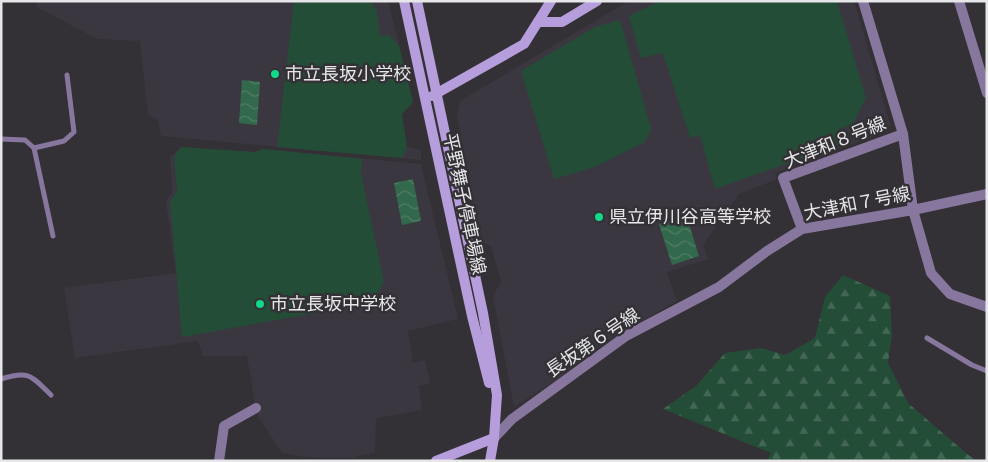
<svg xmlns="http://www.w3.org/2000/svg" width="988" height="462" font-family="'Sofia Sans Condensed','Noto Sans JP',sans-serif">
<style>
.built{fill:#3b3741}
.forest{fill:url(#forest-firs)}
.pitch{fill:#234d37}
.water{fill:url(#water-waves)}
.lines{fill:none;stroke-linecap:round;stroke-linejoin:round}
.lane{stroke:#87779e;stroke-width:5}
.street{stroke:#87779e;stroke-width:10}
.secondary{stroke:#b69ddb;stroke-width:10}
.poi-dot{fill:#10d98a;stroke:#333135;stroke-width:2}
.labels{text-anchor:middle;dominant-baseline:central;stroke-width:5;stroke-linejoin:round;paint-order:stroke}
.poi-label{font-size:18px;fill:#e7e6e9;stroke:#333135;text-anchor:start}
.street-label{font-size:18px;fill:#e7e6e9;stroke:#333135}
</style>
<defs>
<pattern id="forest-firs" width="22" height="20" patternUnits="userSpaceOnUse" patternTransform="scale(1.25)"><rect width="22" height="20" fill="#234d37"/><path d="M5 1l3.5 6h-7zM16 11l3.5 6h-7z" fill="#436754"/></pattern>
<pattern id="water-waves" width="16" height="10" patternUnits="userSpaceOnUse" patternTransform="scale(1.25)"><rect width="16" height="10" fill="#32684b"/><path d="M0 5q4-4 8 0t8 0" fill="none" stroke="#507e65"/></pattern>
</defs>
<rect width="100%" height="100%" fill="#333135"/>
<!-- built -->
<g class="built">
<path d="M37,1H388L413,102L402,114L407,147L421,150V160L161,136L158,119L148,115L140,41L97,39L37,7Z"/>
<path d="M629,1H854L890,124L888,131L775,173L777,179L739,194L703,245L708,259L667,272L677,301L603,343L559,378L514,407L493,296L501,282L491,246L479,240L457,115L460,101Z"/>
<path d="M181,147L255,152L263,149L421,164L458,319L408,331L413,363L425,360L430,383L419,386L422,410L376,418L375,453L349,458L304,457L282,453L257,415L247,356H203L198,341L75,358L64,288L176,273L166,201L172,192L170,157Z"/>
</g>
<!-- forest -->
<path class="forest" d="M843,275L890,296L892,336L888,363L908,403L967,454L977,461H767L771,453L663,409L696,386L725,353L761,348L785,355L815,338L825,297Z"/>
<!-- pitch -->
<g class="pitch">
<path d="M294,1H370L377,10L380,36L389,35L399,46L413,102L402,114L407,148L402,158L277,147Z"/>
<path d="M660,1H837L866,98L852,125L839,129L844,143L715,189L700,135L690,138L663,53L641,58L629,16Z"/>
<path d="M620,20L651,129L645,142L595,167L554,179L521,71L595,27Z"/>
<path d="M181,147L255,152L263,149L362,159L361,174L384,282L372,303L182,337L170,202L177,191L174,157Z"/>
</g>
<!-- water -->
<g class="water">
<path d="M242,80L260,82L257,125L239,123Z"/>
<path d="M413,179L421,221L402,225L394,183Z"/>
<path d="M686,215L699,256L672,265L659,224Z"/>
</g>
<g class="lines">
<!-- lane -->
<g class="lane">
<path d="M1,139L25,140L34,148L64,141L74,132L67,75"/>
<path d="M34,148L53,236"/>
<path d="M927,338L972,365L987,371"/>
<path d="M1,379C30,370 31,376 51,395"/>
</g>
<!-- street -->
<g class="street">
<path d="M863,1L903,134"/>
<path d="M959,1L987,93"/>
<path d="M802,229L783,178L903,134L913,210L931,273L950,294L987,307"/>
<path d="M494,438L512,419L626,336L719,287L767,251L802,229L913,210L987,194"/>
<path d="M219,461L224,426L256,408"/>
</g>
<!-- secondary -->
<g class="secondary">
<path d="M404,1L472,316L489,383"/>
<path d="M417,1L483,313L497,395L494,438L490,461"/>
<path d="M538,22H562L597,1"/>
<path d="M432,96L524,44L551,1"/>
<path d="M436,461L494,438"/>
</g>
</g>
<!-- markers -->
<g class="poi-dot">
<circle cx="275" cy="74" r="5"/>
<circle cx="599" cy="217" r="5"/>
<circle cx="260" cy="304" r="5"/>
</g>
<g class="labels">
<!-- poi labels -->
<g class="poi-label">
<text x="285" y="74">市立長坂小学校</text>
<text x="609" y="217">県立伊川谷高等学校</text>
<text x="270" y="304">市立長坂中学校</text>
</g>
<!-- street labels -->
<g class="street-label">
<text transform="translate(835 143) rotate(-22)">大津和８号線</text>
<text transform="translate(464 204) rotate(78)">平野舞子停車場線</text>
<text transform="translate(857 204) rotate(-11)">大津和７号線</text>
<text transform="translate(593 343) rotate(-34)">長坂第６号線</text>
</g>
</g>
<!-- border -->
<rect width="988" height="462" fill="none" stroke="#e7e6e9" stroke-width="5"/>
</svg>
